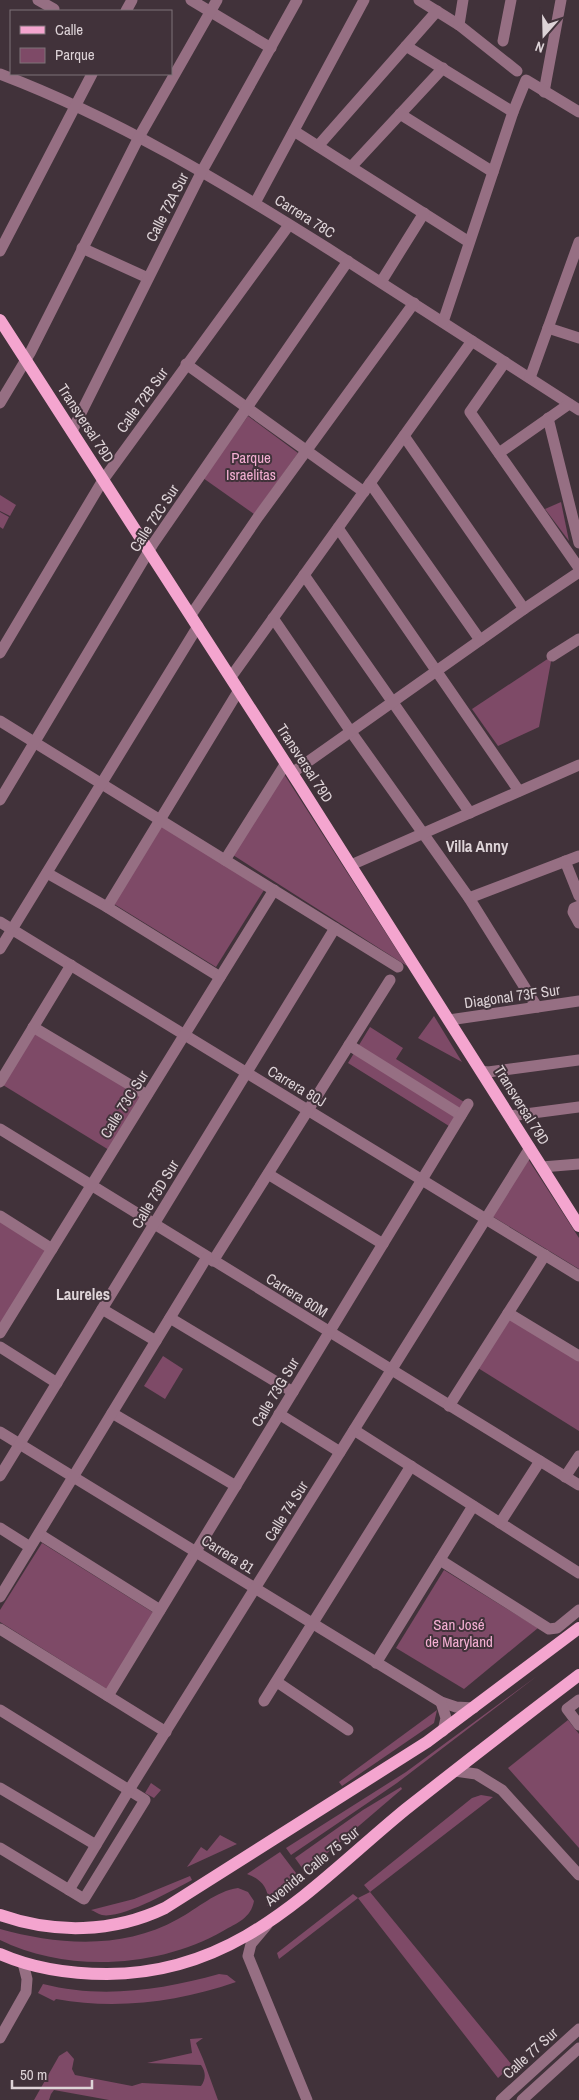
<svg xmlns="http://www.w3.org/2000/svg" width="579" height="2100" font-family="'Archivo Narrow',sans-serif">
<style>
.green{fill:#7e4a67}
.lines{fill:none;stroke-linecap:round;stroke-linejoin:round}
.minor{stroke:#966f83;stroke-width:11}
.major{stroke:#f4a5cf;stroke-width:12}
.labels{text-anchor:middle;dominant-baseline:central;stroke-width:4;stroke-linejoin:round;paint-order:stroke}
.street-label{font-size:15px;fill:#ddd3d7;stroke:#41323a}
.park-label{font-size:15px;fill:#f4afd3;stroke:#41323a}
.neighbourhood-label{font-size:16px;font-weight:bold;fill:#ddd3d7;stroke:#41323a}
</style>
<rect width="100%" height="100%" fill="#41323a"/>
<!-- green -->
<g class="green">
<path d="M248,416L298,453L254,514L203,478Z"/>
<path d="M0,495L16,505L10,516L0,511Z"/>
<path d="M561,502L569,541L545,509Z"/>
<path d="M0,512L9,517L3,529L0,527Z"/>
<path d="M552,656L539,727L498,746L472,709Z"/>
<path d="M284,774L407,966L233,855Z"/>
<path d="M162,826L264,890L216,967L114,904Z"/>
<path d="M434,1016L462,1062L418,1038Z"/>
<path d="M370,1027L403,1048L396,1059L464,1102L449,1126L348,1063Z"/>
<path d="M36,1032L142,1097L109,1150L3,1085Z"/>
<path d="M528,1159L579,1238V1269L492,1216Z"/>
<path d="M0,1220L47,1248L0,1325Z"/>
<path d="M510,1316L579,1360V1431L478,1368Z"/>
<path d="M163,1356L183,1369L165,1399L144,1386Z"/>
<path d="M42,1543L154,1613L107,1689L0,1622V1610Z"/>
<path d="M444,1570L538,1628L464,1689L396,1648Z"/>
<path d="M537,1676L397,1783L291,1855L286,1848L406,1772Z"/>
<path d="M437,1710L434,1723L342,1786L339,1782Z"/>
<path d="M568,1720L579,1734V1848L508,1768Z"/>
<path d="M151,1783L161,1790L154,1798L145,1793Z"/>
<path d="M401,1787L402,1789L305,1872L295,1858L363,1810Z"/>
<path d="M481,1795L493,1797L370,1892L512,2065L498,2078L358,1898L279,1959L277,1953L353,1894L358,1898L370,1892L364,1885L472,1798Z"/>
<path d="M220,1835L237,1844L187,1867L201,1847L207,1851Z"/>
<path d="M280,1852L299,1877L267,1906C271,1891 262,1879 247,1874Z"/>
<path d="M190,1876L192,1880C173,1890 122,1919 102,1915C98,1914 94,1911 91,1910L134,1899Z"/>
<path d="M238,1888L248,1892L254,1901C251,1918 237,1923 223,1931C158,1968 67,1973 0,1940V1929C58,1945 123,1950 178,1919C197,1909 216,1891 238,1888Z"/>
<path d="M219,1974L227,1975L236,1982C178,2002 117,2010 56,1999L54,2001L38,1993L43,1984C101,1999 162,1990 219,1974Z"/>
<path d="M203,2038L196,2043L203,2059L218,2100H109L54,2090L51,2094L49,2100H34L59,2056L67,2051L74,2059L72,2069L75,2075L132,2086L142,2083L201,2086C206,2079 206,2072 201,2065L147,2063L192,2053L190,2039Z"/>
</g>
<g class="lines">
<!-- minor -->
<g class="minor">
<path d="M38,0L54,9"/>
<path d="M191,0L271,48"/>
<path d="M419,0L459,25L517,71"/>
<path d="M126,11L132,0"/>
<path d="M459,25L463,0"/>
<path d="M503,41L511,0"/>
<path d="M406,46L513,112"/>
<path d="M0,74C116,118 222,182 327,248C412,302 495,356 579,410"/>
<path d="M544,92L561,0"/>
<path d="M400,114L493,172"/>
<path d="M294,131L469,242"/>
<path d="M318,146L437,11"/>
<path d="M351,167L443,68"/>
<path d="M255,203L364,0"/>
<path d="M82,248L148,278"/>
<path d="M0,251L92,74"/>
<path d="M381,282L424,213"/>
<path d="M443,322L513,112L526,80L579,112"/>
<path d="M548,328L579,338"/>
<path d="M505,362L470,412L579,568"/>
<path d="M186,364L364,492"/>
<path d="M530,378L579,242"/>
<path d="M0,403L30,353L139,137L217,0"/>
<path d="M548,418L579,543"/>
<path d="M72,431L202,171L297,0"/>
<path d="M404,436L524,609"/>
<path d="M499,453L569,404"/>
<path d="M370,483L480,640"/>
<path d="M338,528L519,791"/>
<path d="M304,575L470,813"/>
<path d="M191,615L258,517L414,303"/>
<path d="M273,618L351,732L469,898L537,1007"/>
<path d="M0,653L103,480L289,225"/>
<path d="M552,656L579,639"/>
<path d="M231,677L472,341"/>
<path d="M0,721L398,967"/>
<path d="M292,773L524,609L579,572"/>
<path d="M0,800L153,544L348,261"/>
<path d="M225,860L286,763"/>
<path d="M565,861L579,896"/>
<path d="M351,865L579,765"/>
<path d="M47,873L107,907L220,977"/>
<path d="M469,898L579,856"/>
<path d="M579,906L574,908L573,912L579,923"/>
<path d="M107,907L239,690"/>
<path d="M0,922L579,1276"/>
<path d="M0,949L198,626"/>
<path d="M449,1020L579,1001"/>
<path d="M33,1027L147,1095"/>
<path d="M349,1045L461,1115"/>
<path d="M481,1071L488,1072L579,1060"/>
<path d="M0,1082L71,965"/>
<path d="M510,1116L579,1107"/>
<path d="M0,1129L579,1485"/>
<path d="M542,1167L579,1164"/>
<path d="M268,1174L383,1244"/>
<path d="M0,1216L52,1249"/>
<path d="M213,1261L390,980"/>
<path d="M102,1309L156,1341"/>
<path d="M508,1313L579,1356"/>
<path d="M170,1318L293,1392"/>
<path d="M0,1333L274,890"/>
<path d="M0,1347L57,1383"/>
<path d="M449,1406L545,1255"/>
<path d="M112,1413L236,1486"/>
<path d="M279,1414L340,1452"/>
<path d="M354,1430L579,1573"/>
<path d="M0,1432L441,1702L456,1707L474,1708"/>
<path d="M0,1476L335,928"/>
<path d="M565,1477L579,1456"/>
<path d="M500,1523L540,1461"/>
<path d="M0,1528L30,1547"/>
<path d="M39,1534L160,1610"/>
<path d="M440,1560L549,1629L557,1628L579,1610"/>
<path d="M0,1597L207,1257"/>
<path d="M0,1629L166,1732"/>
<path d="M376,1663L473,1506"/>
<path d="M277,1682L348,1730"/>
<path d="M108,1696L468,1104"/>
<path d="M579,1700L567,1709L579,1725"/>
<path d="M264,1701L411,1466"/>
<path d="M441,1702L446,1718L443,1731"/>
<path d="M0,1710L145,1800L84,1899L0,1848"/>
<path d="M455,1771L476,1774L502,1790L579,1875"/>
<path d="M0,1788L96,1845"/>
<path d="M69,1890L129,1790L530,1148"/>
<path d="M267,1925L251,1944L248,1956L307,2100"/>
<path d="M0,2038L26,1992L27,1979L23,1963"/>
<path d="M501,2100L579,2029"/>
<path d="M522,2100L579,2048"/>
</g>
<!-- major -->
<g class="major">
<path d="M0,320L299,784L579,1226"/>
<path d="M0,1915C54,1934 113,1933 165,1908L427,1742L579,1628"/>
<path d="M0,1954C34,1969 70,1974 107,1974C239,1974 312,1886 406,1809C463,1764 521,1719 579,1675"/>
</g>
</g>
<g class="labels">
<!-- street labels -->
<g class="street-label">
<text transform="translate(167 207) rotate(-63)">Calle 72A Sur</text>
<text transform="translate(305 216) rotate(32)">Carrera 78C</text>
<text transform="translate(142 400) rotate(-54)">Calle 72B Sur</text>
<text transform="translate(86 423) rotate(57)">Transversal 79D</text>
<text transform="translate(154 518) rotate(-57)">Calle 72C Sur</text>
<text transform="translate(305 763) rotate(57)">Transversal 79D</text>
<text transform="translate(512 996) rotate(-8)">Diagonal 73F Sur</text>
<text transform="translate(297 1086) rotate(31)">Carrera 80J</text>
<text transform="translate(124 1104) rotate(-58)">Calle 73C Sur</text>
<text transform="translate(522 1105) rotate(58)">Transversal 79D</text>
<text transform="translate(155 1194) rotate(-59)">Calle 73D Sur</text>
<text transform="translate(297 1295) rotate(32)">Carrera 80M</text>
<text transform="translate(275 1392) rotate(-59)">Calle 73G Sur</text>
<text transform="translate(286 1511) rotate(-58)">Calle 74 Sur</text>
<text transform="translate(228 1554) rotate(32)">Carrera 81</text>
<text transform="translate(312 1866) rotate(-39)">Avenida Calle 75 Sur</text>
<text transform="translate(530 2053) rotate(-42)">Calle 77 Sur</text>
</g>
<!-- park labels -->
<g class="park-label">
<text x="251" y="457">Parque<tspan x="251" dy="17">Israelitas</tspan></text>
<text x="459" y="1624">San José<tspan x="459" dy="17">de Maryland</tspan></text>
</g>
<!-- neighbourhood labels -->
<g class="neighbourhood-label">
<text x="477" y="846">Villa Anny</text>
<text x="83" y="1294">Laureles</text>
</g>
</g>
<!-- legend -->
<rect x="10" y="10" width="162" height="65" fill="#41323a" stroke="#7f7279"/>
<rect x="20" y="26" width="25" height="8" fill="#f4a5cf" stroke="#7f7279"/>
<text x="55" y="35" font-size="15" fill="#ddd3d7">Calle</text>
<rect x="20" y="48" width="25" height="15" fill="#7e4a67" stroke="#7f7279"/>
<text x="55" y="60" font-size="15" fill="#ddd3d7">Parque</text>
<!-- north arrow -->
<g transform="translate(544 35) rotate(200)" stroke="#41323a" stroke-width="4" paint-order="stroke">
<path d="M0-4L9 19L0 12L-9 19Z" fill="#ddd3d7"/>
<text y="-8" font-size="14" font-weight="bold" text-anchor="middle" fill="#ddd3d7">N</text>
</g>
<!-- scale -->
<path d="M12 2080v8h80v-8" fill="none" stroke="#ddd3d7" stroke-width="2.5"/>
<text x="20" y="2080" font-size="15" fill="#ddd3d7" stroke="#41323a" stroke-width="4" paint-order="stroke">50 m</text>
</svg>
